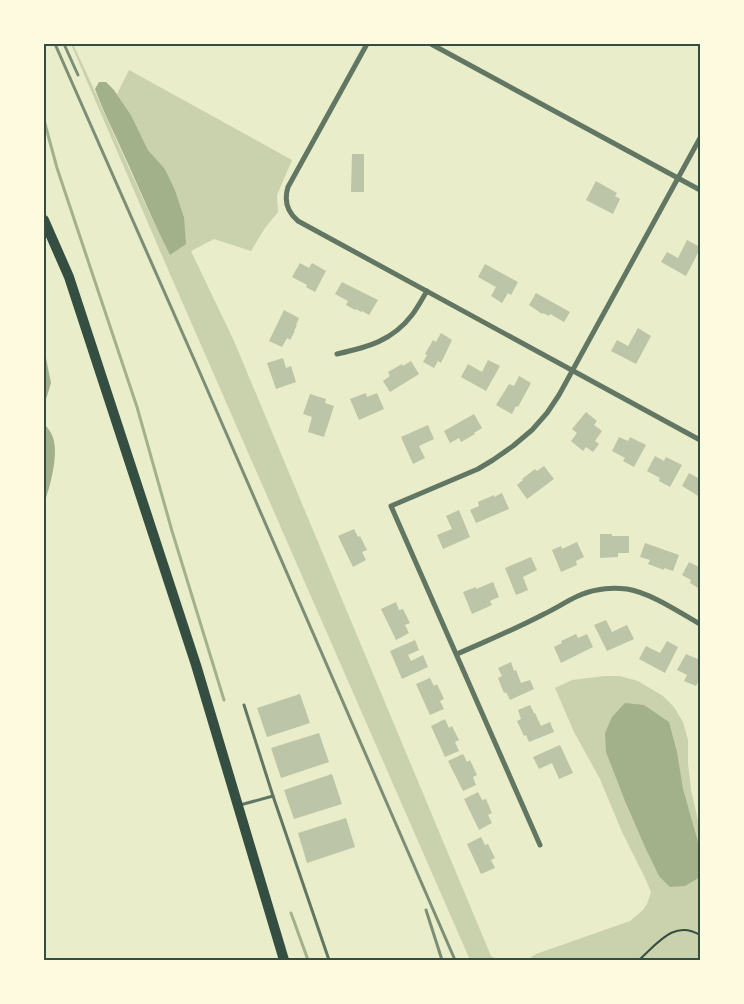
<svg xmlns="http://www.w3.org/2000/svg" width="744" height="1004" font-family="'Playfair Display',serif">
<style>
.green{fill:#cad2ad}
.water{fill:#a3b18a}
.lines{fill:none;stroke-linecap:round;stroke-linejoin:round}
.stream{stroke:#a3b18a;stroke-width:3}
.building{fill:#bcc5a7}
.path{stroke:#344e41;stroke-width:2}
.service{stroke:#617663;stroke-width:3}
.minor{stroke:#617663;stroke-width:5}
.primary{stroke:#344e41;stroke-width:10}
.rail{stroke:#7c8e77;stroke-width:3}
.neatline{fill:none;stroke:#344e41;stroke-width:2}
</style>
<rect width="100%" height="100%" fill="#e9edc9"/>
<!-- green -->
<g class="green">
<path d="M71,44H73C106,114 135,186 170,255L184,217L175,190L165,169L148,150L131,115L117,94L129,70L292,160L277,195L278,212L265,228L251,251L214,239L191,251L234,341L491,956L498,960H470L163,258Z"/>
<path d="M605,676H620L638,681L663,696L674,707L683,722L688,740V763L691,790L700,829V960H527L536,954L630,921L643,910L647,904L651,892L645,878L622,832L600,779L574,732L555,688L572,680Z"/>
</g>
<!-- water -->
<g class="water">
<path d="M99,82H106L114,90L131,115L148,150L165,169L175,190L184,217L186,244L170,255C153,222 139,187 123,153C114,132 103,111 95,89Z"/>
<path d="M44,352L45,353L51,383L44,406Z"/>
<path d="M44,422C46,427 50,430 52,435C60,452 50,487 44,504Z"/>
<path d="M625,703L644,705L669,722L677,752L683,789L700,849V877L685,886L670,887L659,876L645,847L625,801L606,752L605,733L612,717Z"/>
</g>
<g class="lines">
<!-- stream -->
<g class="stream">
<path d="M44,120L57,168L137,407L172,531L224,700"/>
<path d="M291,913L308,960"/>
</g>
</g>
<!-- building -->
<g class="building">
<path d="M352,154H364V192H351Z"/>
<path d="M596,181L617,193L615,196L620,199L613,214L586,200Z"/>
<path d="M687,240L700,247V249L686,276L661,262L667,252L678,258Z"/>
<path d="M300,263L309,268L312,263L326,271L315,292L306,287L307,285L292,277Z"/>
<path d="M485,264L518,282L511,295L508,293L502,303L491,296L496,287L478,277Z"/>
<path d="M342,282L378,300L369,315L362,311L361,312L356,309L355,310L346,305L348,301L335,294Z"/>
<path d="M536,293L570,312L564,322L550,314L549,316L543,313L542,314L529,305Z"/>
<path d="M284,310L299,318L296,325H297L294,331H295L290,340L287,338L282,347L269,341Z"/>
<path d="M638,328L651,336L636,364L611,351L617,340L628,346Z"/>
<path d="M441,333L452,340L441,363L438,361L434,368L423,362L427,355L425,354L433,340L436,342Z"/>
<path d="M283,358L286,368L291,366L296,382L276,389L267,363Z"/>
<path d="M488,360L500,366L486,391L461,377L468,364L482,372Z"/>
<path d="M411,361L419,374L390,392L383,381L390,376L388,372L402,364L403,366Z"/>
<path d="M519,376L531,383L518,407L516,406L512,414L496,405L509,384L514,386Z"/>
<path d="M366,393L367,397L377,393L384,409L359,420L350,399Z"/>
<path d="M310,394L326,399L325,403L334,406L324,437L308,432L312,417L303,414Z"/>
<path d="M586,412L597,421L594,425L602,431L595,441L599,444L593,452L586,447L583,451L571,441L577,433L572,429Z"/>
<path d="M474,414L482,428L474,433L475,434L461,442L459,438L450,443L444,431Z"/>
<path d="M428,425L434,439L419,446L425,458L413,464L401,437Z"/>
<path d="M619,437L628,441L630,437L646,445L634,467L623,461L625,458L612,451Z"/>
<path d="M655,456L664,461L666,457L682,465L670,487L659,481L660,478L647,471Z"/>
<path d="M544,466L554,479L527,499L517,485L523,480L522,479L535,469L537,471Z"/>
<path d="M689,473L698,478L700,474V497L682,486Z"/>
<path d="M502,493L509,509L476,523L470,510L479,506L478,502L494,495V497Z"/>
<path d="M459,510L470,537L443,549L437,535L452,529L446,516Z"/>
<path d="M354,529L358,537L360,536L367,550L362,552L366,560L353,567L338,536Z"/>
<path d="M600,534H612V536H629V553H618V557L600,558Z"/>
<path d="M577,542L584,557L576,561L577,565L561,572L552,550L561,546L562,549Z"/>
<path d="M645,543L679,555L673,571L664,568V570L648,564L650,560L640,557Z"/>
<path d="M531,557L537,570L523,577L528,590L516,595L505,568Z"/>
<path d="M689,562L699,567L700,563V589L690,583L691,580L682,575Z"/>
<path d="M493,582L499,597L490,601L492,605L472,614L463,592L476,587V589Z"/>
<path d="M396,602L399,610L403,609L410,623L405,625L409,633L396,640L381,609Z"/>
<path d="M606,620L612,632L627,625L634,639L607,651L594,625Z"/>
<path d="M576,634L578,638L587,634L593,647L561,663L554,647L562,643L561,641Z"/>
<path d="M415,640L419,650L408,655L411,661L423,655L428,667L402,679L390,651Z"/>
<path d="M667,641L678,647L665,673L639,659L646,646L660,653Z"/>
<path d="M686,654L700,660V679L696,686L684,681L687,675L677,670Z"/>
<path d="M511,662L514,671L516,670L521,683L530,680L534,689L510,700L506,692L504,693L498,678L502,676L498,668Z"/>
<path d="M430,678L434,686L437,684L444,699L440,701L444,709L430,715L416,684Z"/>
<path d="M300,694L310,723L267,737L257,708Z"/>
<path d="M530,705L534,713H535L541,726L550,722L554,732L529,742L526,735L524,736L517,721L521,719L518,710Z"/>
<path d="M445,719L449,728L452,726L459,740L455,742L459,751L445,757L431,726Z"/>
<path d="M319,733L329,762L281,778L271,748Z"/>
<path d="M560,745L573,773L559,779L552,763L539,769L533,757Z"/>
<path d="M463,754L467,762L470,760L477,775L473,777L476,785L463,791L448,761Z"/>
<path d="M332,774L342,804L294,819L284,790Z"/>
<path d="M478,792L482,800L486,799L492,813L488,815L492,823L479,830L464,799Z"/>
<path d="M346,818L355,847L307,863L298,833Z"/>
<path d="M481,837L485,845L488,844L495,858L491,860L495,868L481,874L467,844Z"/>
</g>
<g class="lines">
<!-- path -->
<path class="path" d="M639,960C657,944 674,919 700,935"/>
<!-- service -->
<g class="service">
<path d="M273,796L329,960"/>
<path d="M240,805L273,796L244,705"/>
</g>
<!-- minor -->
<g class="minor">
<path d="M367,44L288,187C284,200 286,211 298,221L700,440"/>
<path d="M431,44L700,190"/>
<path d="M337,354C368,347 392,341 412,315C418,307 422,299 427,291"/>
<path d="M457,654C486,641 516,629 544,614C561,606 578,593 597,590C606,588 618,588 627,589C651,593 679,612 700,624"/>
<path d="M540,845L391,506L478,469L493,460L513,446L532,430L547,413L559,395L700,138"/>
</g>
<!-- primary -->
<path class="primary" d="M44,220L69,277L196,665L284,960"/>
<!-- rail -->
<g class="rail">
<path d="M55,44L197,366L455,960"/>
<path d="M64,44L78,75"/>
<path d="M426,910L442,960"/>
</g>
</g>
<!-- border -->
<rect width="744" height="1004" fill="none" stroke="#fefae0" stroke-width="90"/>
<rect x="45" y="45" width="654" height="914" class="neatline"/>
</svg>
